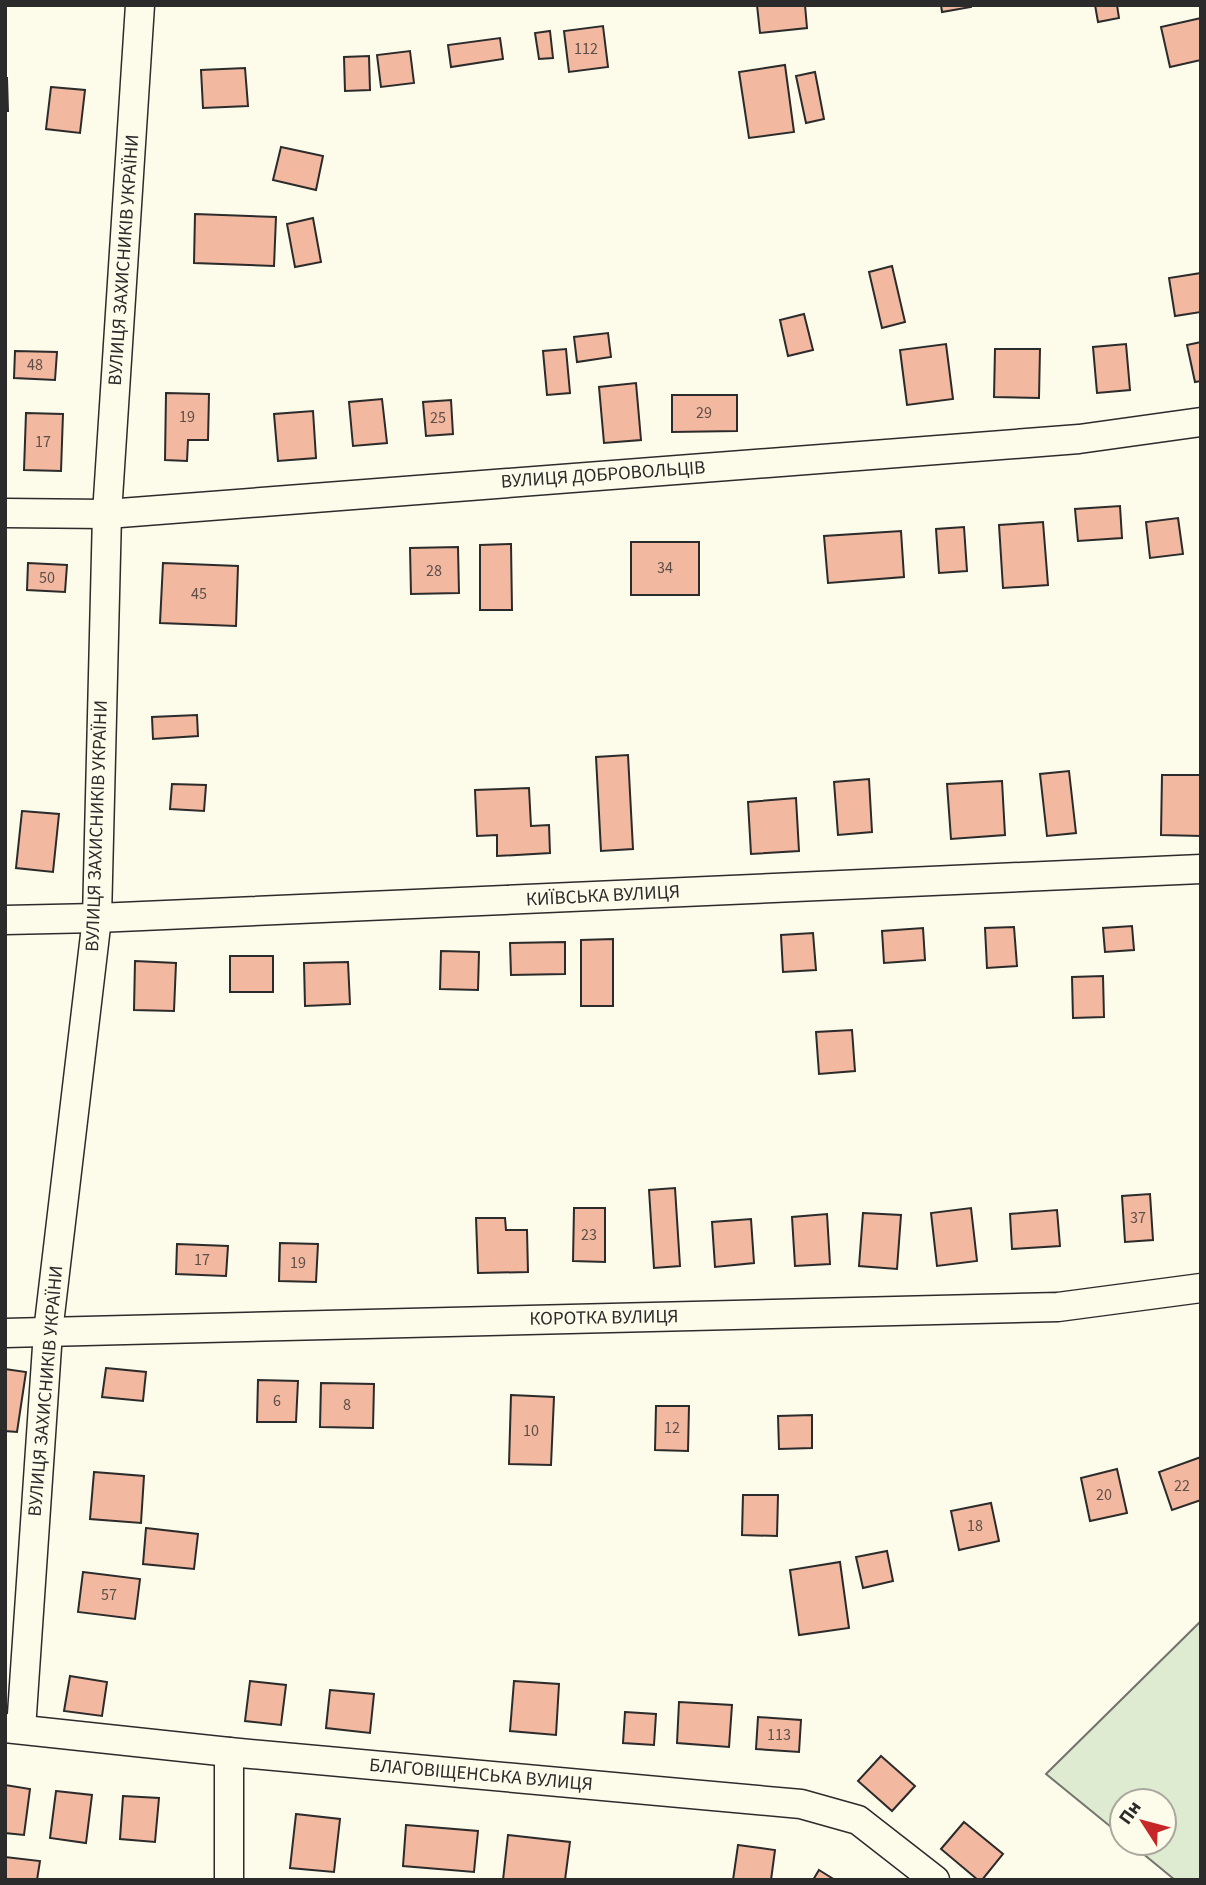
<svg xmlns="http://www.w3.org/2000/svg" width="1206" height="1885" font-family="'Source Sans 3',sans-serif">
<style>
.green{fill:#deebd1;stroke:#74746e;stroke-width:2}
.building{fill:#f2b8a0;stroke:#2b2b2b;stroke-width:2}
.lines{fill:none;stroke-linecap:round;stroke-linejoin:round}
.minor-casing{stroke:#2b2b2b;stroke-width:31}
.minor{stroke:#fdfbea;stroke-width:28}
.labels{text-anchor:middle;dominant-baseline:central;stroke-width:5;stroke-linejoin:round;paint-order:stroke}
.number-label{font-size:16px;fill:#5d4e48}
.street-label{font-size:19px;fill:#2b2b2b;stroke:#fdfbea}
</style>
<rect width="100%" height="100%" fill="#fdfbea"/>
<!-- green -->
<path class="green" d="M1201,1621V1880H1175L1130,1843H1164V1801H1122V1836L1046,1774Z"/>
<!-- building -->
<g class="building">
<path d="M757,5H805L807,28L760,33Z"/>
<path d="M941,5H971V7L942,12Z"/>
<path d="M1095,5H1117L1119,18L1098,22Z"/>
<path d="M1201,18V60L1170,67L1161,27Z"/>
<path d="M603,26L608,67L569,72L564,31Z"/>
<path d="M550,31L553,58L539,59L535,33Z"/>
<path d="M500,38L503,59L451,67L448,45Z"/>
<path d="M410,51L414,83L381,87L377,55Z"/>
<path d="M369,56L370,90L345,91L344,57Z"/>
<path d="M785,65L794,132L749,138L739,72Z"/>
<path d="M245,68L248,106L203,108L201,70Z"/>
<path d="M815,72L824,119L806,123L796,76Z"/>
<path d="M5,78H7L8,111H5Z"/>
<path d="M51,87L85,90L80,133L46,129Z"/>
<path d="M281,147L323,156L316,190L273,180Z"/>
<path d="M195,214L276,217L274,266L194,263Z"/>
<path d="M313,218L321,262L295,267L287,224Z"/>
<path d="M892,266L905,322L882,328L869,272Z"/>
<path d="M1201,273V312L1175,316L1169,278Z"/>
<path d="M804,314L813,350L788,356L780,320Z"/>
<path d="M608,333L611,357L577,362L574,337Z"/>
<path d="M1201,342V381L1195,382L1187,345Z"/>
<path d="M946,344L953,399L907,405L900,350Z"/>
<path d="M1126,344L1130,390L1097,393L1093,347Z"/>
<path d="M566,349L570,393L547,395L543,351Z"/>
<path d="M995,349H1040L1039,398L994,397Z"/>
<path d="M15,351L57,352L55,380L14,378Z"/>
<path d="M636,383L641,440L604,443L599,387Z"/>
<path d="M166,393L209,394L208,440H188L187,461L165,460Z"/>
<path d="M672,395H737V431L672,432Z"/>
<path d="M382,399L387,443L353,446L349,402Z"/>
<path d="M451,400L453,434L426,436L423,402Z"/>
<path d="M313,411L316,458L278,461L274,414Z"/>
<path d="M26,413L63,414L61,471L24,470Z"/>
<path d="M1120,506L1122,538L1078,541L1075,509Z"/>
<path d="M1178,518L1183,554L1150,558L1146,522Z"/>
<path d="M1043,522L1048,585L1003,588L999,525Z"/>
<path d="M964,527L967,571L939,573L936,529Z"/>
<path d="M901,531L904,577L828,583L824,536Z"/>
<rect x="631" y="542" width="68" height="53"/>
<path d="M511,544L512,610H480V545Z"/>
<path d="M458,547L459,593L411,594L410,548Z"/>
<path d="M28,563L67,565L65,592L27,590Z"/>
<path d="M163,563L238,566L236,626L160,623Z"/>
<path d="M197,715L198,736L153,739L152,717Z"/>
<path d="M628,755L633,849L601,851L596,757Z"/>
<path d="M1069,771L1076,833L1047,836L1040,774Z"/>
<path d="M1162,775H1201V836L1161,835Z"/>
<path d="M869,779L872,832L838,835L834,782Z"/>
<path d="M1002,781L1005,835L951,839L947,784Z"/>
<path d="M172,784L206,785L204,811L170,809Z"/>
<path d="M529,788L531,826L549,825L550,853L497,856V835L477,836L475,790Z"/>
<path d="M796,798L799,851L751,854L748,802Z"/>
<path d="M22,811L59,814L53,872L16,868Z"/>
<path d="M1132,926L1134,950L1105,952L1103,928Z"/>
<path d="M1014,927L1017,966L987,968L985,928Z"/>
<path d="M923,928L925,960L884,963L882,931Z"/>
<path d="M813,933L816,970L783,972L781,935Z"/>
<path d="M613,939V1006H581V940Z"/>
<path d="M565,942V974L511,975L510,943Z"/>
<path d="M441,951L479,952L478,990L440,989Z"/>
<rect x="230" y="956" width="43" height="36"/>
<path d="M135,961L176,963L174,1011L134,1010Z"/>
<path d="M348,962L350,1004L305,1006L304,963Z"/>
<path d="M1103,976L1104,1017L1073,1018L1072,977Z"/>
<path d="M852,1030L855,1071L819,1074L816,1032Z"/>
<path d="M675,1188L680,1266L654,1268L649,1190Z"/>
<path d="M1150,1194L1153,1240L1125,1242L1122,1196Z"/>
<path d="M574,1208H605V1262L573,1261Z"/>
<path d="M971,1208L977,1261L937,1266L931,1213Z"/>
<path d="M1057,1210L1060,1246L1012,1249L1010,1214Z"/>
<path d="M863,1213L901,1215L897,1269L859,1266Z"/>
<path d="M827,1214L830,1264L795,1266L792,1217Z"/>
<path d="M476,1218H505L506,1230H527L528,1272L478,1273Z"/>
<path d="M751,1219L754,1263L715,1267L712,1222Z"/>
<path d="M280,1243L318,1244L316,1282L279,1281Z"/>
<path d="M177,1244L228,1246L226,1276L176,1274Z"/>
<path d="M106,1368L146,1372L143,1401L102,1397Z"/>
<path d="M5,1369L26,1372L17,1432L5,1431Z"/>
<path d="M258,1380L298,1381L296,1422H257Z"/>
<path d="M321,1383L374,1384L373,1428L320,1427Z"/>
<path d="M511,1395L554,1397L551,1465L509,1464Z"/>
<path d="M656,1406H689L688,1451L655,1450Z"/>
<path d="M812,1415V1448L779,1449L778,1416Z"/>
<path d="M1201,1457V1500L1172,1510L1159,1472Z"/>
<path d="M1117,1469L1127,1513L1090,1521L1081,1478Z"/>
<path d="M94,1472L144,1476L141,1523L90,1519Z"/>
<path d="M743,1495H778L777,1536L742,1535Z"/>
<path d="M991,1503L999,1541L959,1550L951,1511Z"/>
<path d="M146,1528L198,1534L194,1569L143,1564Z"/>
<path d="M887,1551L893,1581L863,1588L856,1557Z"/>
<path d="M840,1562L849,1628L799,1635L790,1570Z"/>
<path d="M83,1572L140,1579L135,1619L78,1612Z"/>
<path d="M70,1676L107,1682L102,1716L64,1711Z"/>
<path d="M250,1681L286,1685L281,1725L245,1721Z"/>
<path d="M514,1681L559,1684L556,1735L510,1731Z"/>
<path d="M330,1690L374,1694L370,1733L326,1728Z"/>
<path d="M679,1702L732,1705L729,1747L677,1743Z"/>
<path d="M625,1712L656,1714L654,1745L623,1743Z"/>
<path d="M758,1717L801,1720L799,1752L756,1749Z"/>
<path d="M881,1756L915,1786L892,1811L858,1781Z"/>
<path d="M5,1785L30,1789L24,1835L5,1833Z"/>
<path d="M56,1791L92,1795L86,1843L50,1838Z"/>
<path d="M123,1796L159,1798L155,1842L120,1839Z"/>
<path d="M296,1814L340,1819L334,1872L290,1868Z"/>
<path d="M964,1822L1003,1854L982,1880H978L941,1849Z"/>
<path d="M406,1825L478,1831L474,1872L403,1866Z"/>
<path d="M508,1835L570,1842L565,1880H503Z"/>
<path d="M738,1845L775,1850L771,1880H733Z"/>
<path d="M5,1857L40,1861L37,1880H5Z"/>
<path d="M819,1870L835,1880H813Z"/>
</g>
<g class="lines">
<!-- minor casing -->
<g class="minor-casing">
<g id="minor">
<path d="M5,513L107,514L1079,439L1201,422"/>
<path d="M5,920L97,918L1201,869"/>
<path d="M5,1333L1058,1307L1201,1288"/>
<path d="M5,1728L229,1752L801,1804L858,1820L935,1880"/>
<path d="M21,1729L48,1332L97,918L107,514L140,5"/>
<path d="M229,1880V1752"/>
</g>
</g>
<!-- minor -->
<use href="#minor" class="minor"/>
</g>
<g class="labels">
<!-- number labels -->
<g class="number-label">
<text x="586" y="49">112</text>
<text x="35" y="365">48</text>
<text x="704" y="413">29</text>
<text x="187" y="417">19</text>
<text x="438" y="418">25</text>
<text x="43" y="442">17</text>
<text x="665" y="568">34</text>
<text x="434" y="571">28</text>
<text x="47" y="578">50</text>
<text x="199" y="594">45</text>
<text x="1138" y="1218">37</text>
<text x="589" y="1235">23</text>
<text x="202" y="1260">17</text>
<text x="298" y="1263">19</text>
<text x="277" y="1401">6</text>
<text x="347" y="1405">8</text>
<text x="672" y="1428">12</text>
<text x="531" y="1431">10</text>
<text x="1182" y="1486">22</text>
<text x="1104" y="1495">20</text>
<text x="975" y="1526">18</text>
<text x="109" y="1595">57</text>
<text x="779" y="1735">113</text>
</g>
<!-- street labels -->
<g class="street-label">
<text transform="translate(124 260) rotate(-86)">ВУЛИЦЯ ЗАХИСНИКІВ УКРАЇНИ</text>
<text transform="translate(603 475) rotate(-4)">ВУЛИЦЯ ДОБРОВОЛЬЦІВ</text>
<text transform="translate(97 826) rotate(-88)">ВУЛИЦЯ ЗАХИСНИКІВ УКРАЇНИ</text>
<text transform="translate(603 896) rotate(-3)">КИЇВСЬКА ВУЛИЦЯ</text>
<text transform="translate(604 1318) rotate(-1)">КОРОТКА ВУЛИЦЯ</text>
<text transform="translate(46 1391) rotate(-85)">ВУЛИЦЯ ЗАХИСНИКІВ УКРАЇНИ</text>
<text transform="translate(481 1775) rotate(5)">БЛАГОВІЩЕНСЬКА ВУЛИЦЯ</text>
</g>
</g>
<!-- border -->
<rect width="1206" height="1885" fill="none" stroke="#2b2b2b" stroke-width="14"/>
<!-- north arrow -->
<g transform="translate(1143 1822) rotate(306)"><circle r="33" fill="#fdfbea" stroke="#a9a89e" stroke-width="2"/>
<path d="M0-5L12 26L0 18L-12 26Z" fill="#c62828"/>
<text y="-10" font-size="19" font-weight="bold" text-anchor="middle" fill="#2b2b2b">Пн</text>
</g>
</svg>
